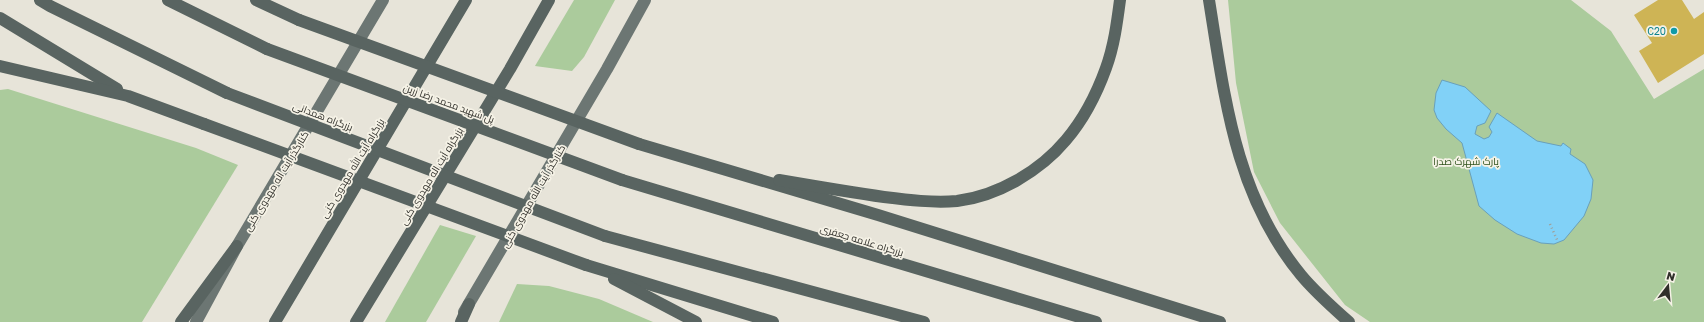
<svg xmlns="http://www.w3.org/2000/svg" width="1704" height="322" font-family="'Golos Text',Cairo,sans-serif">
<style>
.green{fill:#abcb9c}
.water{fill:#81d1f7;stroke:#69a0ba}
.building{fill:#ceb455}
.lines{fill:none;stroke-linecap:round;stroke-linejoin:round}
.path{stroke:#a09d95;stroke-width:2.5;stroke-dasharray:1 3;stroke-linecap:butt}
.major{stroke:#6c7673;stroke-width:12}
.highway{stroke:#596461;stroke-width:12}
.highway-bridge{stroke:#596461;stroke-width:12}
.culture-dot{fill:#0f9aa8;stroke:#f5f2e6;stroke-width:1.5}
.labels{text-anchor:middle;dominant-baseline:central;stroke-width:3.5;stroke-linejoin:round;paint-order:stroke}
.culture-label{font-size:10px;fill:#0d838f;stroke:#f5f2e6;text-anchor:end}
.street-label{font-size:10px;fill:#302f2a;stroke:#f5f2e6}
.park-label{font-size:10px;fill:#2f511c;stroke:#f5f2e6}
</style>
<rect width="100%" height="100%" fill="#e7e4d9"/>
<!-- green -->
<g class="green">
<path d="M574,0H615L584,57L572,71L535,66Z"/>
<path d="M1228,0H1571L1611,31L1654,99L1704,69V322H1370L1345,305L1280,223L1254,172L1236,83Z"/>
<path d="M8,89L196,148L238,165L142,322H0V90Z"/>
<path d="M440,225L476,236L426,322H385Z"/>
<path d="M517,284L549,286L599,299L653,322H499Z"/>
</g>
<!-- water -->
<path class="water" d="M1442,80L1465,87L1491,111L1485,123L1477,126L1475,134L1484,139L1489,137L1492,132L1489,127L1497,113L1537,141L1561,146L1563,143L1571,149L1570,154L1585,164L1593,180L1591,199L1584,216L1564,240L1554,244L1541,243L1517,234L1495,220L1479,206L1462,143L1446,129L1437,118L1434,110L1436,93Z"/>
<!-- building -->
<path class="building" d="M1658,0H1682L1694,19L1704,12V54L1658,83L1639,51L1652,43L1634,15Z"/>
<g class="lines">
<!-- path -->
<path class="path" d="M1550,224L1558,242"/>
<!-- major -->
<g class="major">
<path d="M464,312L607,69L645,0"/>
<path d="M196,322L237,246L383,0"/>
</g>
<!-- highway -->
<g class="highway">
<path d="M40,0L50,6L227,93"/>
<path d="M168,0L267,49"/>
<path d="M256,0L299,20"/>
<path d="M1209,0C1225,99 1235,195 1301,275C1315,292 1332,307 1349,322"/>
<path d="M0,18L117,89"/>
<path d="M0,66L128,96L204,124"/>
<path d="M639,144L878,215L1220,322"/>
<path d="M622,180L1096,322"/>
<path d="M779,180C814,186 849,192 884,197C908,200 933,203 957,201C998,196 1040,171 1066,140C1083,120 1097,93 1106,68C1114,46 1117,23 1120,0"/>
<path d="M605,236L924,322"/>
<path d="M586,265L773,322"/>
<path d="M614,279L696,322"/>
<path d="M181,322L237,246"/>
<path d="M275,322L466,0"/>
<path d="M356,322L510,69L549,0"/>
<path d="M461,322L469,304"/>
</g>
<!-- highway-bridge -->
<g class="highway-bridge">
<path d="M299,20L639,144"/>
<path d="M267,49L622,180"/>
<path d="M227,93L605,236"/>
<path d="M204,124L586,265"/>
</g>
</g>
<!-- markers -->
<circle class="culture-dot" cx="1674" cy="31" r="4"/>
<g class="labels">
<!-- culture labels -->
<g class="culture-label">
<text x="1666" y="31">C20</text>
</g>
<!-- street labels -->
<g class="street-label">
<text transform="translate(449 103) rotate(20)">پل شهید محمد رضا زرین</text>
<text transform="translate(323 116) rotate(21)">بزرگراه همدانی</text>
<text transform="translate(352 168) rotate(-59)">بزرگراه آیت الله مهدوی کنی</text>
<text transform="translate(431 176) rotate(-59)">بزرگراه آیت اله مهدوی کنی</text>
<text transform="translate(276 181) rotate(-59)">کنارگذر آیت اله مهدوی کنی</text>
<text transform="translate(533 196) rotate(-60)">کنارگذر آیت الله مهدوی کنی</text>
<text transform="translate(862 240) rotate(17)">بزرگراه علامه جعفری</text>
</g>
<!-- park labels -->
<g class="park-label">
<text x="1466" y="161">پارک شهرک صدرا</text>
</g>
</g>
<!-- north arrow -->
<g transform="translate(1668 286) rotate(16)" stroke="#f5f2e6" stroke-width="3" paint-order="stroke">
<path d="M0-3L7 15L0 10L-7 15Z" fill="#302f2a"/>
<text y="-6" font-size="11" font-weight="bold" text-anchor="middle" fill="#302f2a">N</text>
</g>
</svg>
